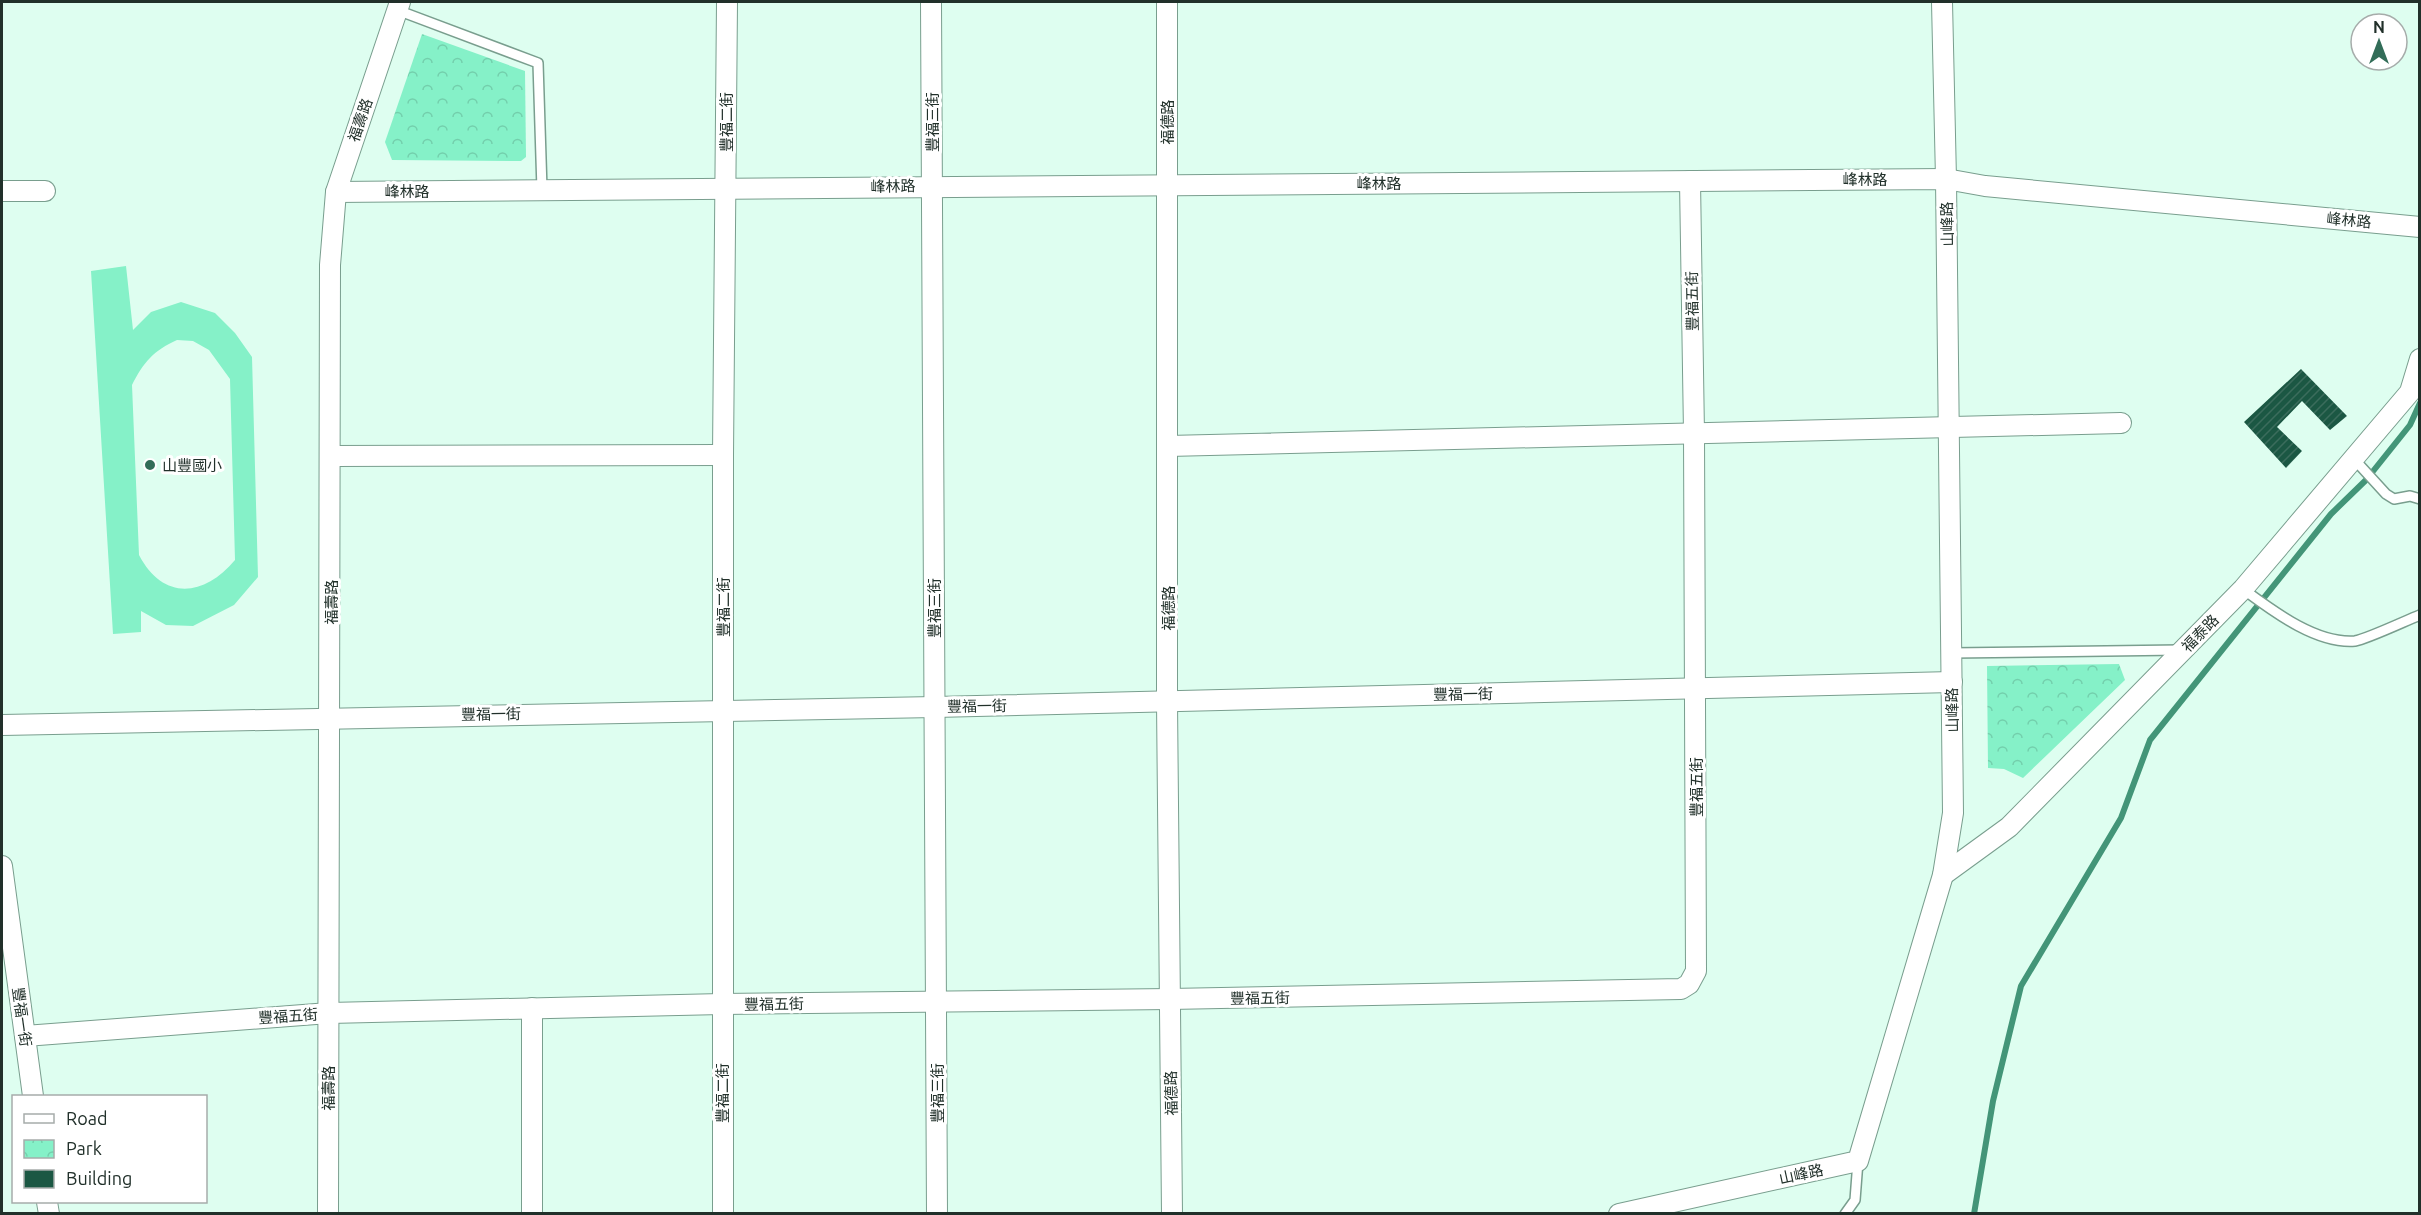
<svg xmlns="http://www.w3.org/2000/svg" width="2421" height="1215" font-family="Ubuntu,'Noto Sans TC',sans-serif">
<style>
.park{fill:url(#park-crowns)}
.pitch{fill:#85f1c8;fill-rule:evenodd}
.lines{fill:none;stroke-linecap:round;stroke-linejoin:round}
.stream{stroke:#439578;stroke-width:6}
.building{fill:url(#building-hatch)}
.lane-casing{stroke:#799e8e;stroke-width:12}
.street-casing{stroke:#799e8e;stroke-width:22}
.lane{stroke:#fff;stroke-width:9}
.street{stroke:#fff;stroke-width:20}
.poi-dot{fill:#326d58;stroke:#fff;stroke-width:2}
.labels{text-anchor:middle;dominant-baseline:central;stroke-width:6;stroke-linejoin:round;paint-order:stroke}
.street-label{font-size:15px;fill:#21302a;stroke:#fff}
.poi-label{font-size:15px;fill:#21302a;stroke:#fff;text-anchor:start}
</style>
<defs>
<pattern id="park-crowns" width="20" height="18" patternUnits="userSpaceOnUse" patternTransform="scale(1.5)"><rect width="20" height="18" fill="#85f1c8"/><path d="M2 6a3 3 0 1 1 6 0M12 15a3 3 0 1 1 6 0" fill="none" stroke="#73cfac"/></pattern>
<pattern id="building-hatch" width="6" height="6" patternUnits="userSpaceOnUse" patternTransform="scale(1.5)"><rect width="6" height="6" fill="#1b5743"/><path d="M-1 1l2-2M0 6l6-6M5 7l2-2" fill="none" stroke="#3b6c5c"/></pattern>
</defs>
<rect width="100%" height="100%" fill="#defef0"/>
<!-- park -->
<g class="park">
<path d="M422,34L525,71L526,157L521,161L392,160L385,142Z"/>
<path d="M2119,664L2125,680L2023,778L2004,769L1988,768L1987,666Z"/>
</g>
<!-- pitch -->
<path class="pitch" d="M126,266L133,330L151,312L181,302L215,313L235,333L252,357L258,577L234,605L193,626L166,625L141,611V632L113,634L91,271ZM177,340L193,341L209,350L230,379L235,560C204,597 163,601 139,555L132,385C143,363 154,350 177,340Z"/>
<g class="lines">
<!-- stream -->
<path class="stream" d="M1974,1214L1993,1101L2021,986L2121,818L2150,740L2331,514L2366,480L2410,425L2420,403"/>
</g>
<!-- building -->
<path class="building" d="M2301,369L2347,416L2330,430L2302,401L2277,427L2302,451L2286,468L2244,422Z"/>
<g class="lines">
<!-- lane casing -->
<g class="lane-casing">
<g id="lane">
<path d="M397,10L538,63L542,190"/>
<path d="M2354,459L2386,494L2394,499L2410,496L2420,499"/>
<path d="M2243,589C2273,611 2316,644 2355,641C2367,639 2405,621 2420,615"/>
<path d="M1952,653L2180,650"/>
<path d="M1845,1214L1855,1200L1858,1161"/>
</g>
</g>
<!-- street casing -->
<g class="street-casing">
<g id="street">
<path d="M931,2L937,1214"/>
<path d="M1167,2V702L1172,1214"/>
<path d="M2,191H45"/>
<path d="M336,192L1946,179L1985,186L2420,227"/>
<path d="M1168,446L2121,423"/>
<path d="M331,456L723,455"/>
<path d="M2,725L935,707L1952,682"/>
<path d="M2,866L33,1096"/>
<path d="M1943,875L2009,827L2243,589L2410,392L2420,359"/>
<path d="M25,1036L329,1013L722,1004L1170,999L1681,989L1689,984L1696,971L1694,433L1690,181"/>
<path d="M47,1202L49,1214"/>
<path d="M328,1214L330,265L336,192L400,2"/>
<path d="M532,1214V1008"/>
<path d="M723,1214V455L727,2"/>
<path d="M1619,1214L1858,1161L1943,875L1953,813L1946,179L1942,2"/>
</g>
</g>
<!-- lane -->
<use href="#lane" class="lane"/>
<!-- street -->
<use href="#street" class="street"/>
</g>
<!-- markers -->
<circle class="poi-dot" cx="150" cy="465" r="6"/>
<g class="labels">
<!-- street labels -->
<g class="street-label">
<text transform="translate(360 120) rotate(-71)">福壽路</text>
<text transform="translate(726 122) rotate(-90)">豐福二街</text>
<text transform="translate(932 122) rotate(-90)">豐福三街</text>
<text transform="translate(1167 122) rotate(-90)">福德路</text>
<text x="1865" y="179">峰林路</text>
<text x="1379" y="183">峰林路</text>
<text transform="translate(893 186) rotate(-1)">峰林路</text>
<text x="407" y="191">峰林路</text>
<text transform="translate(2349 220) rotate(5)">峰林路</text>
<text transform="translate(1947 224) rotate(-91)">山峰路</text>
<text transform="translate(1692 301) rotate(-91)">豐福五街</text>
<text transform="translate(331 602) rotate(-90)">福壽路</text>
<text transform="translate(723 607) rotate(-90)">豐福二街</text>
<text transform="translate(934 608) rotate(-90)">豐福三街</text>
<text transform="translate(1168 608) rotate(-90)">福德路</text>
<text transform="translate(2200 633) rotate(-46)">福泰路</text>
<text transform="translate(1463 694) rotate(-1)">豐福一街</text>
<text transform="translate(977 706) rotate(-1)">豐福一街</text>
<text transform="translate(1952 710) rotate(-91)">山峰路</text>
<text transform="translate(491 714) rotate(-1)">豐福一街</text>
<text transform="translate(1696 787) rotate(-90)">豐福五街</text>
<text transform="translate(1260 998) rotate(-1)">豐福五街</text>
<text transform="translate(774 1004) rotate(-1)">豐福五街</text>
<text transform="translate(288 1016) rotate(-4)">豐福五街</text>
<text transform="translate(22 1017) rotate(82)">豐福一街</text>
<text transform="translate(328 1088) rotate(-90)">福壽路</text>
<text transform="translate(722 1093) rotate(-90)">豐福二街</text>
<text transform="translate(937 1093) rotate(-90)">豐福三街</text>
<text transform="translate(1171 1093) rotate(-91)">福德路</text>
<text transform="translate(1801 1174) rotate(-12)">山峰路</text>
</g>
<!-- poi labels -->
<g class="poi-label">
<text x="162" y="465">山豐國小</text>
</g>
</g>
<!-- border -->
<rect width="2421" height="1215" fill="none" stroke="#21302a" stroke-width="6"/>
<!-- legend -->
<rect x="12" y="1095" width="195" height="108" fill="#ffffff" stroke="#a6acaa" stroke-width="1.5"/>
<rect x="24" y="1114" width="30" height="9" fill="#ffffff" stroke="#a6acaa" stroke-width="1.5"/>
<text x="66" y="1125" font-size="18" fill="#21302a">Road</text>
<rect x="24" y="1140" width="30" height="18" fill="url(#park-crowns)" stroke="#a6acaa" stroke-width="1.5"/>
<text x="66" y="1155" font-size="18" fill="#21302a">Park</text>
<rect x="24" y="1170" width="30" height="18" fill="#1b5743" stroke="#a6acaa" stroke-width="1.5"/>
<text x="66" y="1185" font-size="18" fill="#21302a">Building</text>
<!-- north arrow -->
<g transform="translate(2379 42)"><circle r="28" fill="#ffffff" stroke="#a6acaa" stroke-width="1.5"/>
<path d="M0-4.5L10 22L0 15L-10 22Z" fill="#326d58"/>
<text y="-9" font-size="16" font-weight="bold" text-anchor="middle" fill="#21302a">N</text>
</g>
</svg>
